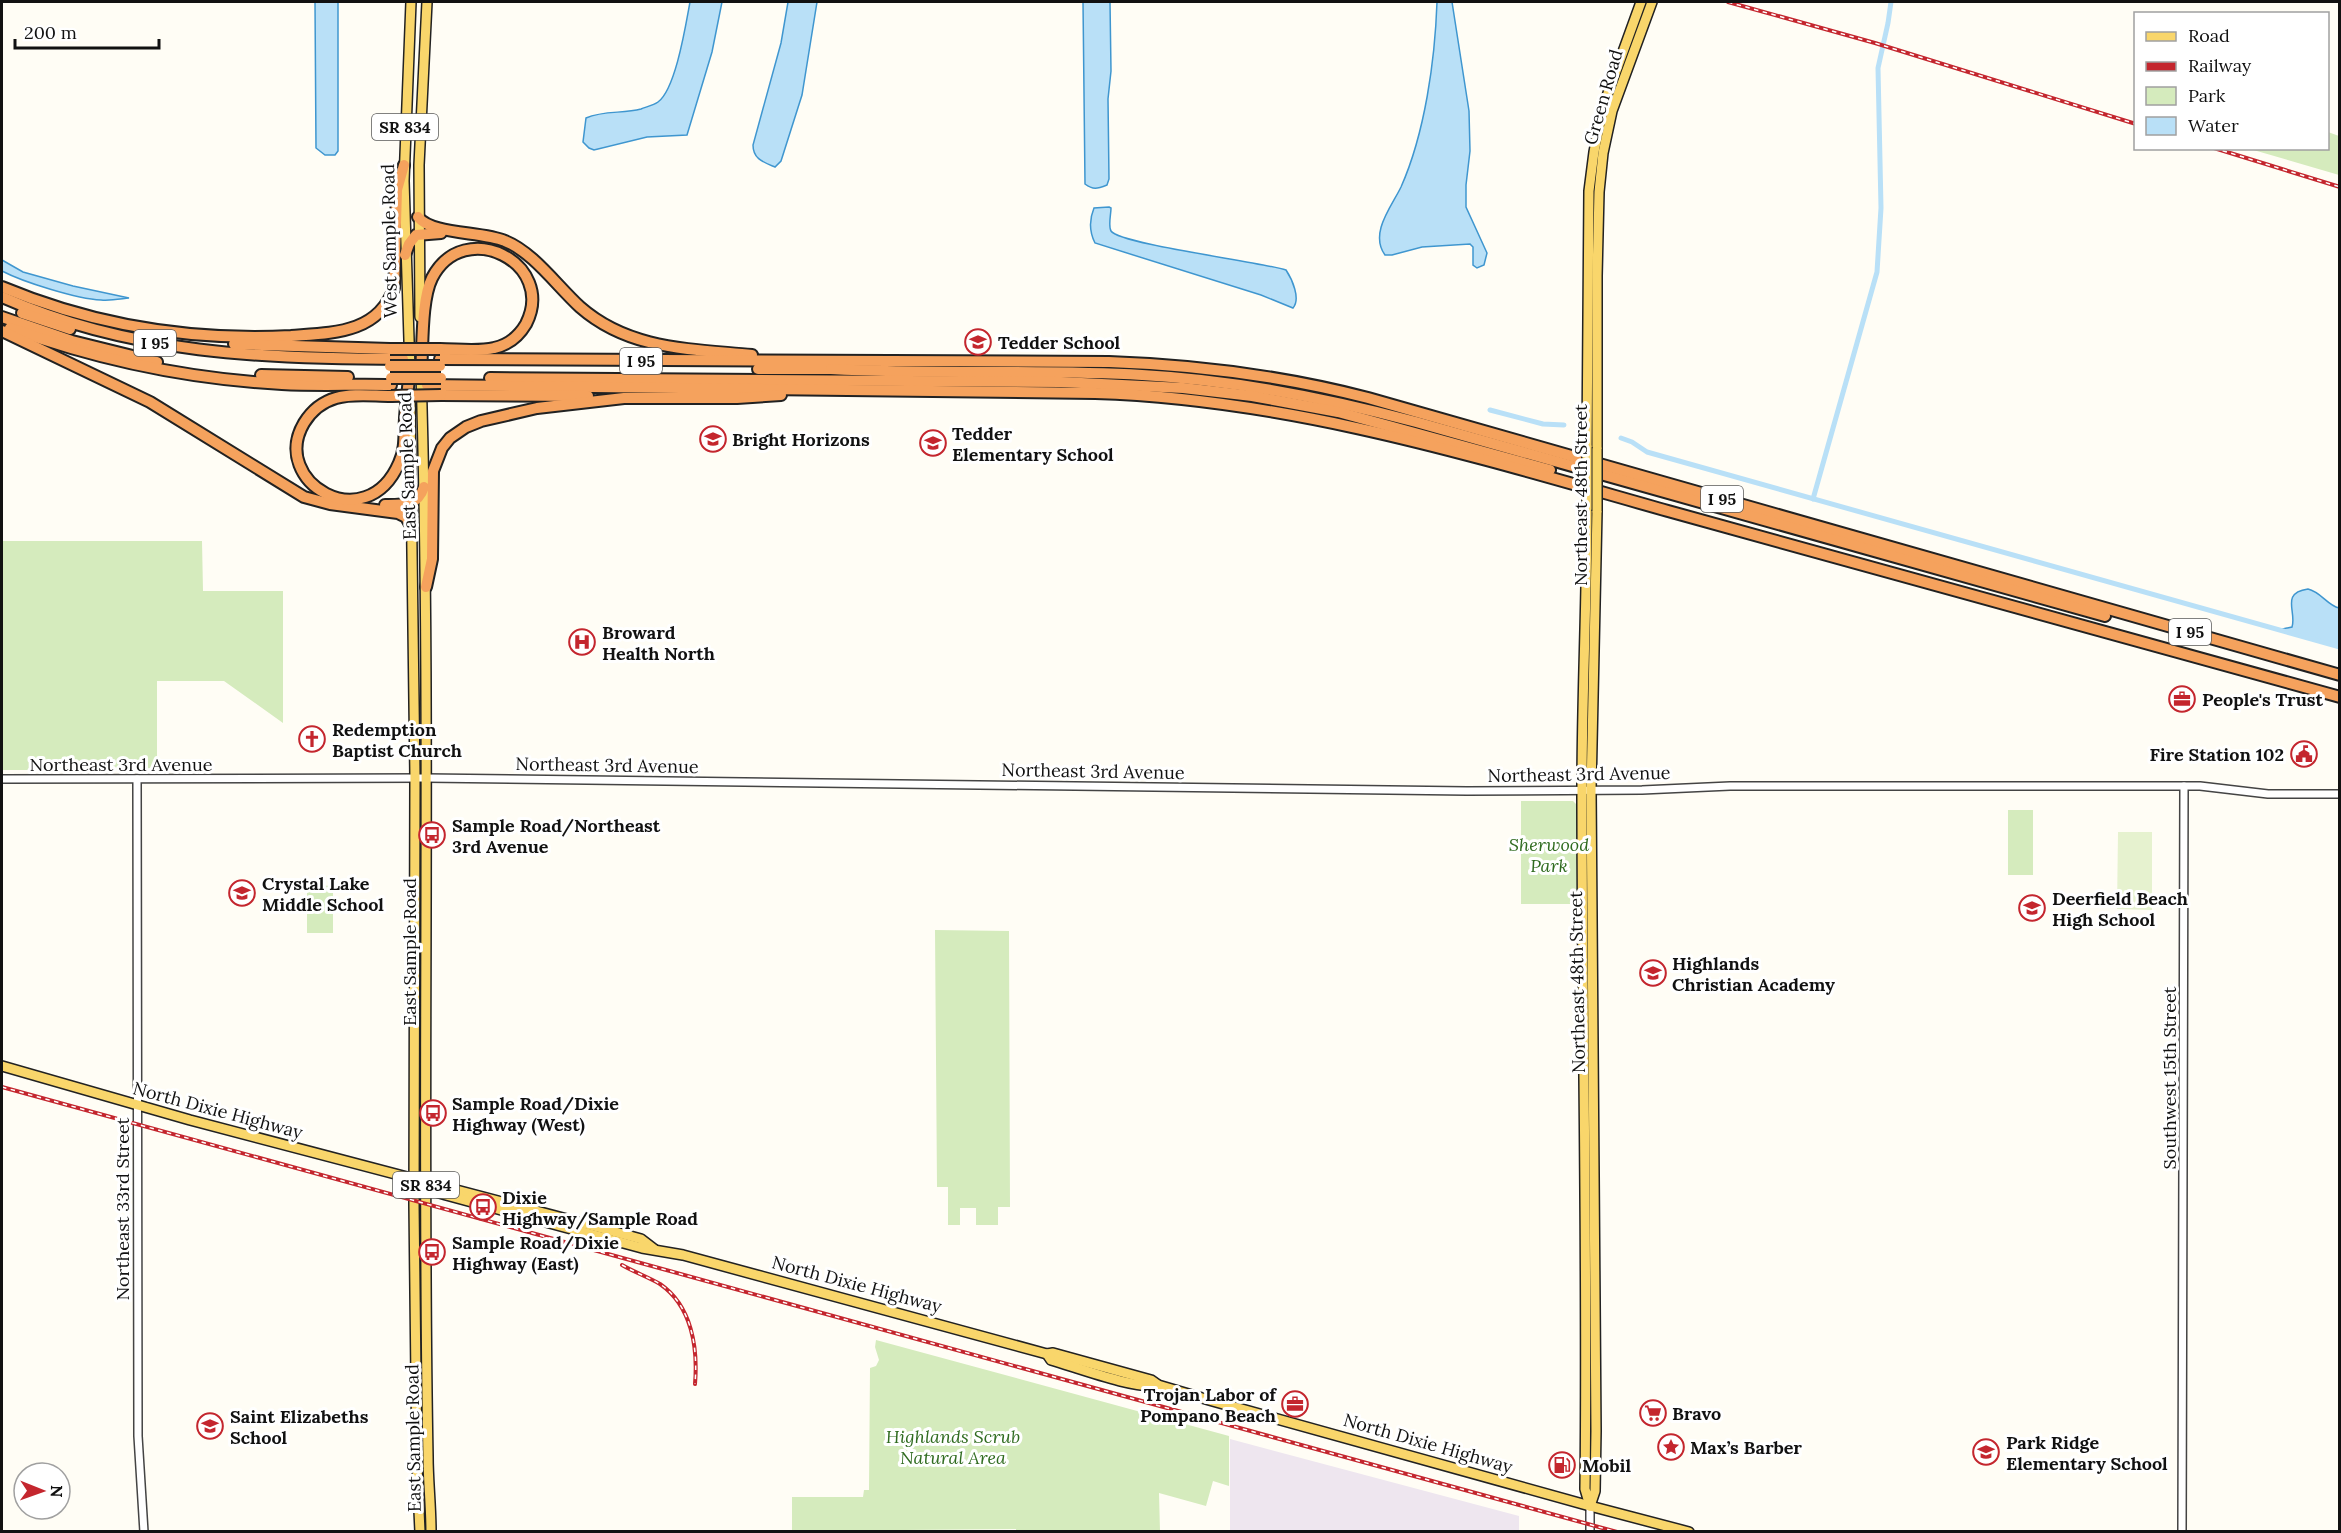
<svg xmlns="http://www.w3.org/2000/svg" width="2341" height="1533" font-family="Lora,serif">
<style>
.industrial{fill:#eee6ef}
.green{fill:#d5ebbd}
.pitch{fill:#e6f2cf}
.water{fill:#b9e0f7;stroke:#3f96cf;stroke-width:1.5}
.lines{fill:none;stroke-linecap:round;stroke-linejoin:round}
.canal{stroke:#b9e0f7;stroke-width:5}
.minor-casing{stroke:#444;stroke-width:10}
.major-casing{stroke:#222;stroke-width:12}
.highway-casing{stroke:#222;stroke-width:14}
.minor{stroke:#fff;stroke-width:7}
.major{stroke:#f9d66b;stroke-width:9}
.highway{stroke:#f5a25d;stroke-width:10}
.rail-casing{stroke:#c4262e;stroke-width:4}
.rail{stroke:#fff;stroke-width:1.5;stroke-dasharray:4.5;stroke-linecap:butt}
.major-bridge-casing{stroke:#222;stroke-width:12;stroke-linecap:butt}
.highway-bridge-casing{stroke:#222;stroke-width:14;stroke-linecap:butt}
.major-bridge{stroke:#f9d66b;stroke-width:9}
.highway-bridge{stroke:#f5a25d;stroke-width:10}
.labels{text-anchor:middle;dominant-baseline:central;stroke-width:6;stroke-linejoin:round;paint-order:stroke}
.shield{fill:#fff;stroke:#585858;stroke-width:1.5}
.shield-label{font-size:16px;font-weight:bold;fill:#111}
.street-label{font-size:18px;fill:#111;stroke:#fff}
.poi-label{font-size:18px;font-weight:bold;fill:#111;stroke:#fff;text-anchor:start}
.park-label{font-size:18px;font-style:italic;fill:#2f6b1f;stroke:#fff}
</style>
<rect width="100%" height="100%" fill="#fffdf5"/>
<!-- industrial -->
<path class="industrial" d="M1230,1439L1519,1516V1531H1230Z"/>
<!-- green -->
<g class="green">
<path d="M2328,132L2339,136V175L2250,149L2328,148Z"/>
<path d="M2,541H202L203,591H283V723L224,681H157V770H2Z"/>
<path d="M1521,801H1573L1577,805V904H1521Z"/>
<rect x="2008" y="810" width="25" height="65"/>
<path d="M307,885L333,886V933H307Z"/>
<path d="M935,930L1009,931L1010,1207H998V1225H976V1208H960V1225H948V1187H937Z"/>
<path d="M876,1340L1229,1436V1486L1213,1481L1206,1506L1159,1493L1160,1531L1016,1532V1529L792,1531V1497H863L864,1490H869L870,1368L876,1366L879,1360L875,1347Z"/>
</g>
<!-- pitch -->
<path class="pitch" d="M2118,832H2152V910L2117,909Z"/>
<!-- water -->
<g class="water">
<path d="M315,2H338V151L335,155H325L316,148Z"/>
<path d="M690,2H722L712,52L687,135L647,137L594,150L589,148L583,142L586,118C604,110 623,114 641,109C646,107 654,105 658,102C676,89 686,23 690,2Z"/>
<path d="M788,2H817L802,95L781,161L775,167C763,162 753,159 753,145L781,43Z"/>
<path d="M1083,2H1110L1111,71L1108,99L1109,179L1107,185C1097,189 1093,190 1085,184Z"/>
<path d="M1437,2H1452L1469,111L1470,151L1466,185V207L1487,253L1484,265L1477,268L1473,265V247L1470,244L1422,247L1392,255H1385C1369,233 1392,206 1401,187C1425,133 1435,60 1437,2Z"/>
<path d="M1109,207L1111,208C1111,214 1108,226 1111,231C1119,244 1261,262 1286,270C1292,279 1301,299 1293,308L1261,295L1095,243C1089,231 1089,220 1094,208Z"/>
<path d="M2,260L23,272L73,286L129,298C120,299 110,301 101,300C77,299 23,282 2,271Z"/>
<path d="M2308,589C2321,592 2327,605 2339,608V647L2278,630L2292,627C2297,612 2280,593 2308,589Z"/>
</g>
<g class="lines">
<!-- canal -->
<g class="canal">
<path d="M1490,410L1543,424L1564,425"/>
<path d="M1621,438L1632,442L1647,452L2340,647"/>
<path d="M1813,499L1877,272L1881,208L1878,68L1888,23L1891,2"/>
</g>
<!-- minor casing -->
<g class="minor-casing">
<g id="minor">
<path d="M2,779L426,778L1467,791L1642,790L1730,786H2200L2268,794H2340"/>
<path d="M137,779L138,1436L144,1532"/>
<path d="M1590,1506V1532"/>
<path d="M2182,1532L2184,786"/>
</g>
</g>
<!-- major casing -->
<g class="major-casing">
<g id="major">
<path d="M420,317L419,165L427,2"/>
<path d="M410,371L404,181L411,2"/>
<path d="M421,373C432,734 421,1095 428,1456C428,1481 431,1506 431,1532"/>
<path d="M410,403L415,777L414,1204L417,1467L420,1532"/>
<path d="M1587,447L1589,191L1594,152L1603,107L1641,2"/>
<path d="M1597,449V276L1599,192L1603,153L1612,111L1652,2"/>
<path d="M1587,509C1587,602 1582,696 1582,789C1582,1022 1588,1256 1585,1489L1590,1506"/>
<path d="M2,1066L190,1120L601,1228L641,1239L654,1249"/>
<path d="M426,1184L436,1192L446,1195L642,1248L683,1255L1047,1354L1053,1353L1151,1380L1158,1385L1209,1400L1590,1506L1689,1532"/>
<path d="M1047,1354L1051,1360C1076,1367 1136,1390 1158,1385"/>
<path d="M1590,1506L1595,1491L1596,1431L1591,790L1597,511"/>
</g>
</g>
<!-- highway casing -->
<g class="highway-casing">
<g id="highway">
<path d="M418,217C432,235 482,231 505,241C533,252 557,286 580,307C629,350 690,349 752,355"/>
<path d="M405,255L409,244L416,235L441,233"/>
<path d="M2,287C93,325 192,341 291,336C331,333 378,334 394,288L397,190L404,165"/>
<path d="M2,297C130,354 265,359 403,359"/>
<path d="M22,313L70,329"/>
<path d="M2,317L72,341L157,362"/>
<path d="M10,328C98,360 188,379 282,384C318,386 355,384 391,385"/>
<path d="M2,331L150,402L304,497L330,504L398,513L406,517L411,526"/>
<path d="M234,344L390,349"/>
<path d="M440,359L1109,362C1197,365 1283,376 1368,398L2340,675"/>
<path d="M758,369H838"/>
<path d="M831,369C934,375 1038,369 1142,375C1235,380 1326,398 1416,422L2105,616"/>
<path d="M421,372C423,346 421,300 432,278C464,216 557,263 526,324C519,336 508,345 494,348C478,352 457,349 440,349"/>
<path d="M261,375L348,377"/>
<path d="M490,378L1061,382L1183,388L1252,396L1338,412L1550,470"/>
<path d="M427,385L1095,393C1292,399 1480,458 1668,511C1892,572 2116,634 2340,697"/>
<path d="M441,395L588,396"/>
<path d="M391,396C373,396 353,393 336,398C322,402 312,410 304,423C269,482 366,539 399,463C406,448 404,434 405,418C406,403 408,387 410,372"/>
<path d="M385,505C403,505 418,506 424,487"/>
<path d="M426,587L432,559L433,471L442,448L450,438L466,427L481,421L537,408L624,398H737L781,395"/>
</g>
</g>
<!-- minor -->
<use href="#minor" class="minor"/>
<!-- major -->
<use href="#major" class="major"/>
<!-- highway -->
<use href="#highway" class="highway"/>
<!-- rail casing -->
<g class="rail-casing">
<g id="rail">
<path d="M1728,2L1875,43L2136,124"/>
<path d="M2214,148L2340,187"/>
<path d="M2,1087L1617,1532"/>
<path d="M622,1265C634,1272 648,1277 660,1284C692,1306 698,1348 695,1384"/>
</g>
</g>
<!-- rail -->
<use href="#rail" class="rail"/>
<!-- major-bridge casing -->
<g class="major-bridge-casing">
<g id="major-bridge">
<path d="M1587,447V509"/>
<path d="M1597,511V449"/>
</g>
</g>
<!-- highway-bridge casing -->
<g class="highway-bridge-casing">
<g id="highway-bridge">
<path d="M390,349H440"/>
<path d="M390,366H440"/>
<path d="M391,378H441"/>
<path d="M391,396L441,395"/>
</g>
</g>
<!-- major-bridge -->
<use href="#major-bridge" class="major-bridge"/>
<!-- highway-bridge -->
<use href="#highway-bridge" class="highway-bridge"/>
</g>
<!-- icons -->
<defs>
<g id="school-ring" transform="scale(1.35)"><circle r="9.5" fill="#fff" stroke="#c4262e" stroke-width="1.5"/><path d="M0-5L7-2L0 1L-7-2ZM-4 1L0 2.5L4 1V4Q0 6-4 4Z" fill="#c4262e"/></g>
<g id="hospital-ring" transform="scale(1.35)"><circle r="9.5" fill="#fff" stroke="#c4262e" stroke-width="1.5"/><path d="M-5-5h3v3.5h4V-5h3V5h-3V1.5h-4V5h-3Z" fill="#c4262e"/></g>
<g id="office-ring" transform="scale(1.35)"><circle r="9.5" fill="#fff" stroke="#c4262e" stroke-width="1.5"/><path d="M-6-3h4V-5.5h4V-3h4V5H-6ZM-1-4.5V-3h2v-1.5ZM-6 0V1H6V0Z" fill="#c4262e"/></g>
<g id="church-ring" transform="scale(1.35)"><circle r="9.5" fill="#fff" stroke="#c4262e" stroke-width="1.5"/><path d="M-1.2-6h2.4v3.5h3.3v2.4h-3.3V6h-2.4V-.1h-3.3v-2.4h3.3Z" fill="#c4262e"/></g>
<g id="civic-ring" transform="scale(1.35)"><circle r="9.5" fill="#fff" stroke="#c4262e" stroke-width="1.5"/><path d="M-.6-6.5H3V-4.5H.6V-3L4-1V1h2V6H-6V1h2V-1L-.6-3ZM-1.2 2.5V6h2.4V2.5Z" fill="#c4262e"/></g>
<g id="bus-ring" transform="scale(1.35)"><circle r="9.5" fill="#fff" stroke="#c4262e" stroke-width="1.5"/><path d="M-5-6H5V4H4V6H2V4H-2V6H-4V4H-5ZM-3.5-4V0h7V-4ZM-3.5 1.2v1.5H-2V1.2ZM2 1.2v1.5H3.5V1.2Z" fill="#c4262e"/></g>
<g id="supermarket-ring" transform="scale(1.35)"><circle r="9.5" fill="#fff" stroke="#c4262e" stroke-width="1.5"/><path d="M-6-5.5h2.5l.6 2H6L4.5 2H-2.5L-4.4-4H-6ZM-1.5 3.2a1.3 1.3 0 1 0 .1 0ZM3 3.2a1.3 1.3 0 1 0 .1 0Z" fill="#c4262e"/></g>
<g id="sight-ring" transform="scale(1.35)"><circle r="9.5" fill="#fff" stroke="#c4262e" stroke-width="1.5"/><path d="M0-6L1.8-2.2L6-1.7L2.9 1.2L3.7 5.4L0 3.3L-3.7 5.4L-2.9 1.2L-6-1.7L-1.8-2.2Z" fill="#c4262e"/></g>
<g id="fuel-ring" transform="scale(1.35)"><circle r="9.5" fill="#fff" stroke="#c4262e" stroke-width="1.5"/><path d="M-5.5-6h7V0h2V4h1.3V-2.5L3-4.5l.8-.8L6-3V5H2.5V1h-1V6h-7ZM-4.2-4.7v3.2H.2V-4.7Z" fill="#c4262e"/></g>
</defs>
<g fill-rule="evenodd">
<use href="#school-ring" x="978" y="342"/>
<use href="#school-ring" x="713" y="439"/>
<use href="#school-ring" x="933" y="443"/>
<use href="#hospital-ring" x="582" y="642"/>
<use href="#office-ring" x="2182" y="699"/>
<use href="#church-ring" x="312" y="739"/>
<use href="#civic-ring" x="2304" y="754"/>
<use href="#bus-ring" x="432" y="835"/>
<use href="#school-ring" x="242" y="893"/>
<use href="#school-ring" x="2032" y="908"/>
<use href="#school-ring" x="1653" y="973"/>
<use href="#bus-ring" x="433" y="1113"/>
<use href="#bus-ring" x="483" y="1207"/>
<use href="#bus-ring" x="432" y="1252"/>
<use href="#office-ring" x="1295" y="1404"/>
<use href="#supermarket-ring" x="1653" y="1413"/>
<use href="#school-ring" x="210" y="1426"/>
<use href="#sight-ring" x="1671" y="1447"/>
<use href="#school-ring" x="1986" y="1452"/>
<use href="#fuel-ring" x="1562" y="1465"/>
</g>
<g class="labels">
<!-- shield labels -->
<g class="shield">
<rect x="372" y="114" width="66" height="26" rx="4.5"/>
<rect x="134" y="330" width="42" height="26" rx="4.5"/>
<rect x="620" y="348" width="42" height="26" rx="4.5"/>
<rect x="1701" y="486" width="42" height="26" rx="4.5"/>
<rect x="2169" y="619" width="42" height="26" rx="4.5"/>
<rect x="393" y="1172" width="66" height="26" rx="4.5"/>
</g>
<g class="shield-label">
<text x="405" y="127">SR 834</text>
<text x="155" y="343">I 95</text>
<text x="641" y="361">I 95</text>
<text x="1722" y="499">I 95</text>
<text x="2190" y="632">I 95</text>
<text x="426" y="1185">SR 834</text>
</g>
<!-- street labels -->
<g class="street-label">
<text transform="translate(1603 97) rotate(-74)">Green Road</text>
<text transform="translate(389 241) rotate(-91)">West Sample Road</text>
<text transform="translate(407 466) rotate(-92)">East Sample Road</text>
<text transform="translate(1580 495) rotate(-90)">Northeast 48th Street</text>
<text x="121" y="764">Northeast 3rd Avenue</text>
<text transform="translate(607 765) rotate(1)">Northeast 3rd Avenue</text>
<text transform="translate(1093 771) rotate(1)">Northeast 3rd Avenue</text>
<text transform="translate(1579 774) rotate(-1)">Northeast 3rd Avenue</text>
<text transform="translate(409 952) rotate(-90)">East Sample Road</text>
<text transform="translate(1577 982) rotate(-91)">Northeast 48th Street</text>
<text transform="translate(2169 1078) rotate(-90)">Southwest 15th Street</text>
<text transform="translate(218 1110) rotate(15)">North Dixie Highway</text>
<text transform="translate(122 1209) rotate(-90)">Northeast 33rd Street</text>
<text transform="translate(857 1284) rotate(15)">North Dixie Highway</text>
<text transform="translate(413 1438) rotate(-91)">East Sample Road</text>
<text transform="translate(1428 1443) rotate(16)">North Dixie Highway</text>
</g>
<!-- poi labels -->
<g class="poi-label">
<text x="998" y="342">Tedder School</text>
<text x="952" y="433">Tedder<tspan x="952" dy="21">Elementary School</tspan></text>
<text x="732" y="439">Bright Horizons</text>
<text x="602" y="632">Broward<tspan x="602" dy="21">Health North</tspan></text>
<text x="2202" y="699">People's Trust</text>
<text x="332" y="729">Redemption<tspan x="332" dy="21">Baptist Church</tspan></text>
<text x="2284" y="754" text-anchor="end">Fire Station 102</text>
<text x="452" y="825">Sample Road/Northeast<tspan x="452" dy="21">3rd Avenue</tspan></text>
<text x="262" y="883">Crystal Lake<tspan x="262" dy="21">Middle School</tspan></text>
<text x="2052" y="898">Deerfield Beach<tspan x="2052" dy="21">High School</tspan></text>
<text x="1672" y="963">Highlands<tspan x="1672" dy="21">Christian Academy</tspan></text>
<text x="452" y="1103">Sample Road/Dixie<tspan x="452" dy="21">Highway (West)</tspan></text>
<text x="502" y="1197">Dixie<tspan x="502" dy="21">Highway/Sample Road</tspan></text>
<text x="452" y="1242">Sample Road/Dixie<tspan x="452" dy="21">Highway (East)</tspan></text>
<text x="1276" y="1394" text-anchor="end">Trojan Labor of<tspan x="1276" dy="21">Pompano Beach</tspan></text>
<text x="1672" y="1413">Bravo</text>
<text x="230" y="1416">Saint Elizabeths<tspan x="230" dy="21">School</tspan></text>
<text x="2006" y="1442">Park Ridge<tspan x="2006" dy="21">Elementary School</tspan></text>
<text x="1690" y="1447">Max’s Barber</text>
<text x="1582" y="1465">Mobil</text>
</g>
<!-- park labels -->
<g class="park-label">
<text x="1549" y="844">Sherwood<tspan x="1549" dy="21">Park</tspan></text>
<text x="953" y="1436">Highlands Scrub<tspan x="953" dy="21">Natural Area</tspan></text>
</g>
</g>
<!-- border -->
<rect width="2341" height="1533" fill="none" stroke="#111111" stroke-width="6"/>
<!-- legend -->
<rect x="2134" y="12" width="195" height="138" fill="#ffffff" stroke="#a0a0a0" stroke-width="1.5"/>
<rect x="2146" y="32" width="30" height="9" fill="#f9d66b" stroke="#a0a0a0" stroke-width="1.5"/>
<text x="2188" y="42" font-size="18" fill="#111111">Road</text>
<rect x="2146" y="62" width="30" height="9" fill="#c4262e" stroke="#a0a0a0" stroke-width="1.5"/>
<text x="2188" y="72" font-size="18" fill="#111111">Railway</text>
<rect x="2146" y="87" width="30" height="18" fill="#d5ebbd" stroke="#a0a0a0" stroke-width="1.5"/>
<text x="2188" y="102" font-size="18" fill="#111111">Park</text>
<rect x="2146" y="117" width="30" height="18" fill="#b9e0f7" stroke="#a0a0a0" stroke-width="1.5"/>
<text x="2188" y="132" font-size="18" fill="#111111">Water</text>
<!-- north arrow -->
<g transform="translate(42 1491) rotate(91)"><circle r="28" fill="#ffffff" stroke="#a0a0a0" stroke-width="1.5"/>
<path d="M0-4.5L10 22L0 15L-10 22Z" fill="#c4262e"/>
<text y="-9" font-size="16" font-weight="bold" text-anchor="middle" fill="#111111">N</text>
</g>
<!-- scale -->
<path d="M15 39v9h144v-9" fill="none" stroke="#111111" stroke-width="3"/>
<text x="24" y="39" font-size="18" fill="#111111" stroke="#ffffff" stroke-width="4.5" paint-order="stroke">200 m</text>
</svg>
